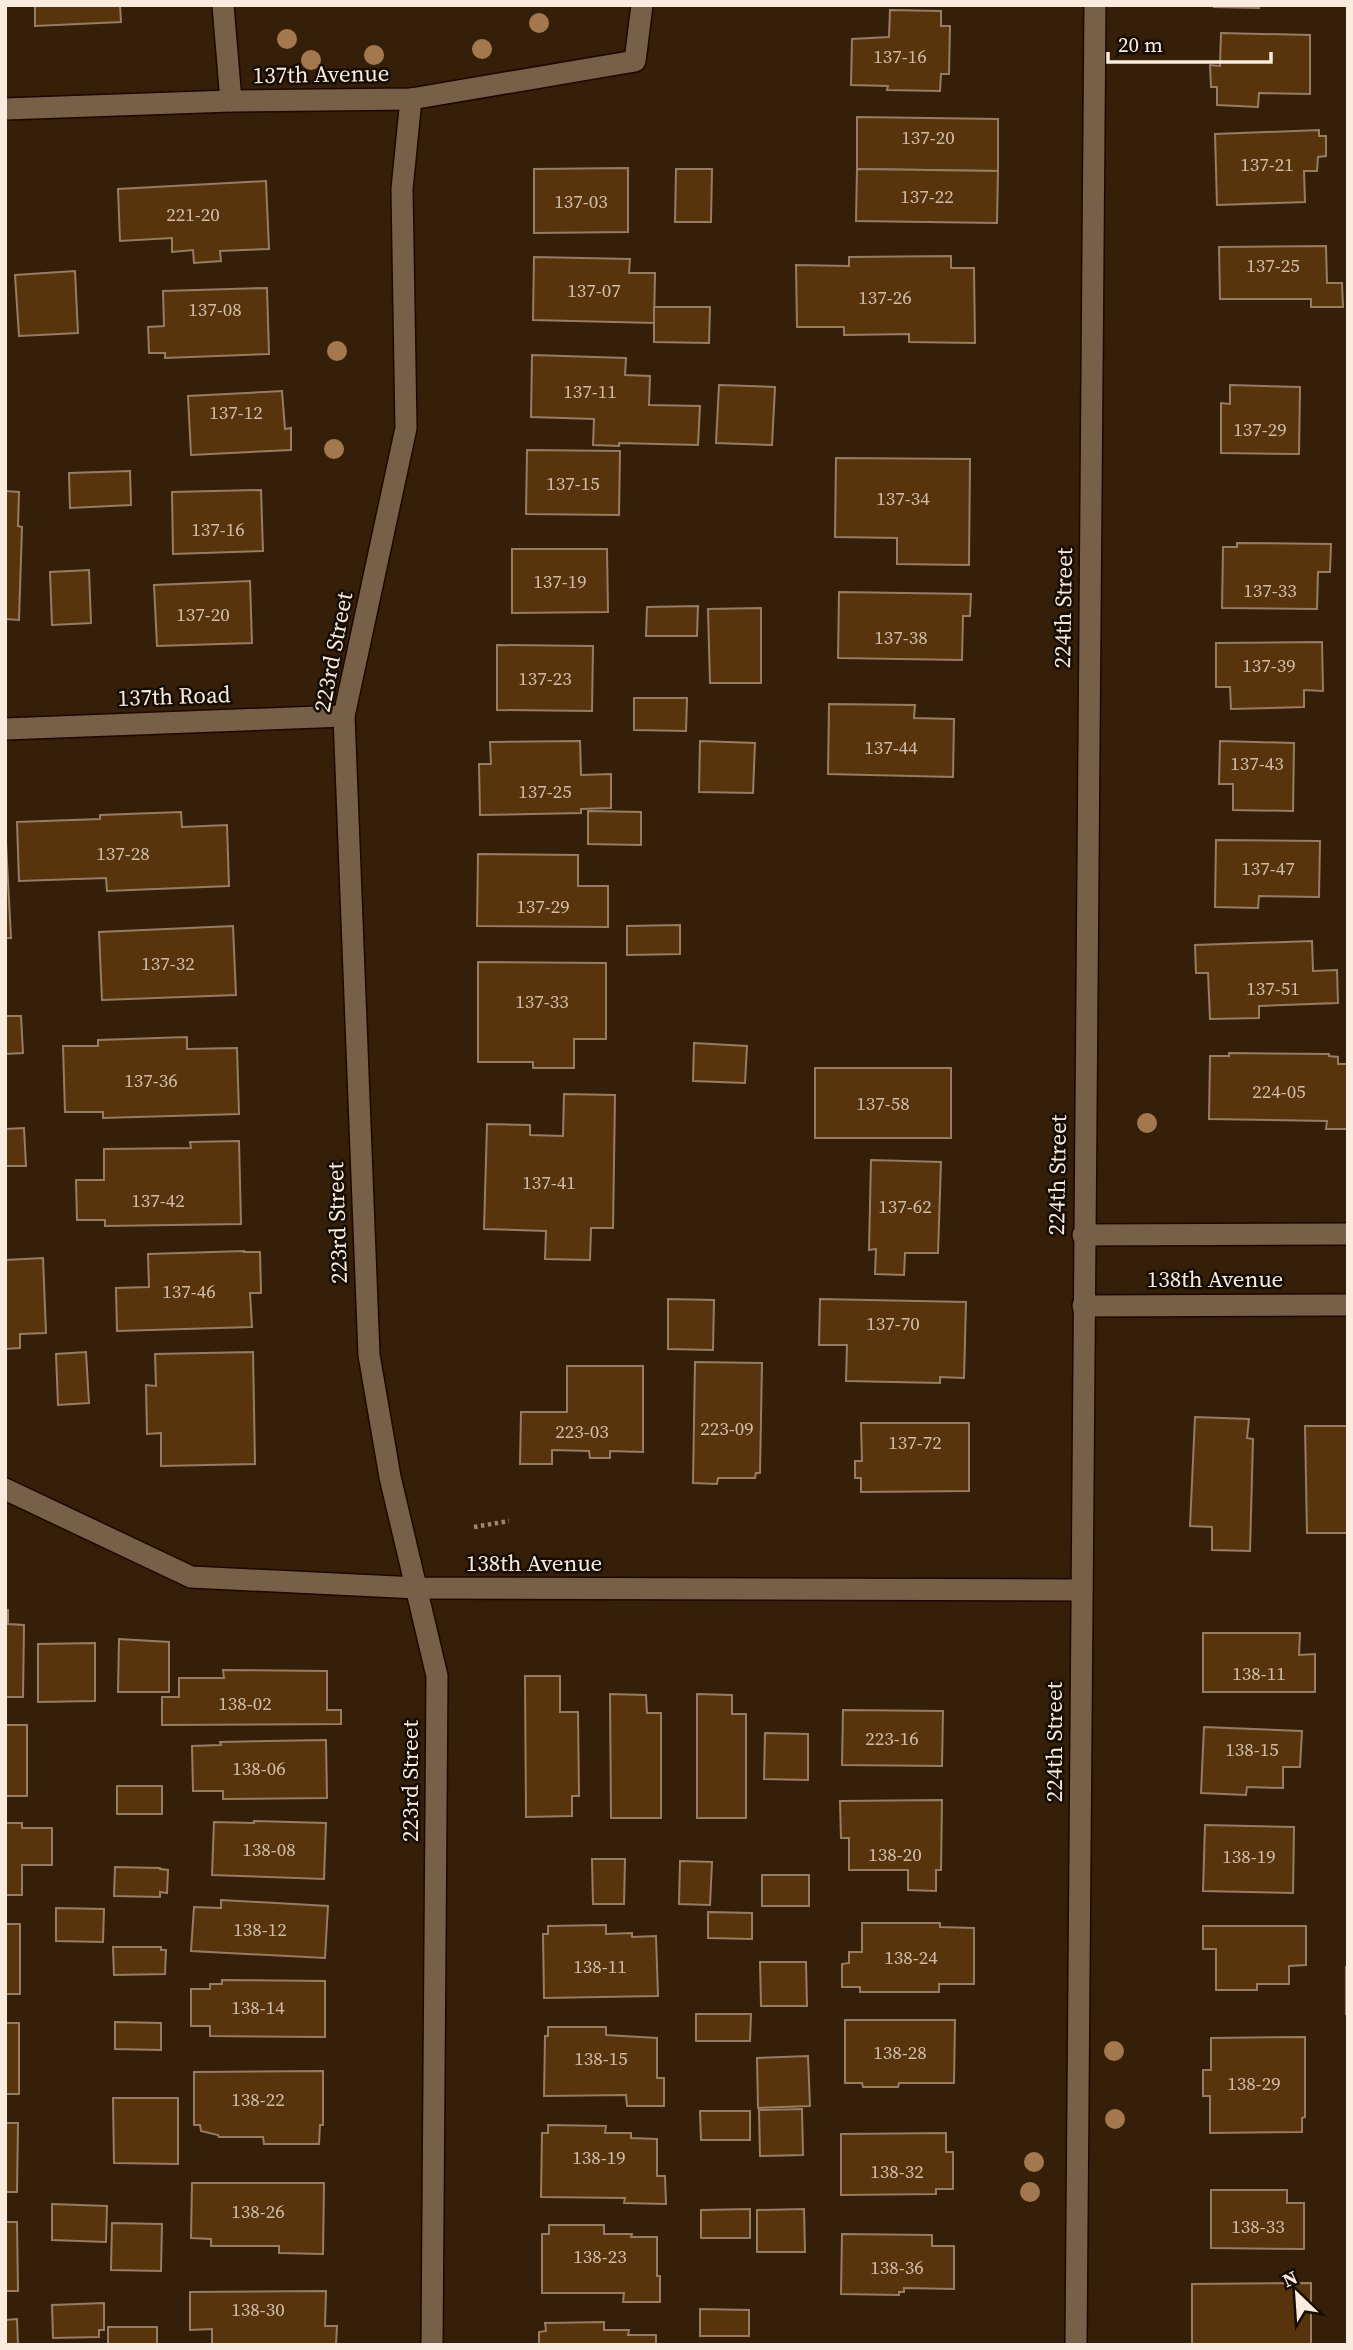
<svg xmlns="http://www.w3.org/2000/svg" width="1353" height="2350" font-family="'Source Serif 4',serif">
<style>
.building{fill:#57340c;stroke:#977c64;stroke-width:2}
.lines{fill:none;stroke-linecap:round;stroke-linejoin:round}
.minor-casing{stroke:#1b0800;stroke-width:24}
.path{stroke:#998775;stroke-width:4.5;stroke-dasharray:3.5 3.5;stroke-linecap:butt}
.minor{stroke:#785f47;stroke-width:21}
.tree{fill:#a3784e}
.labels{text-anchor:middle;dominant-baseline:central;stroke-width:5;stroke-linejoin:round;paint-order:stroke}
.number-label{font-size:19px;fill:#d0bda9}
.street-label{font-size:23px;fill:#f9ebdd;stroke:#150c04}
</style>
<rect width="100%" height="100%" fill="#351f09"/>
<!-- building -->
<g class="building">
<path d="M35,5H120L121,22L35,26Z"/>
<path d="M1214,5H1259V8L1214,7Z"/>
<path d="M890,10L941,11V26H950L949,74H941L940,91L887,90L888,86L851,85L852,39L889,37Z"/>
<path d="M1221,33L1310,35V94L1259,93L1258,107L1217,105V87H1211L1210,65L1220,66Z"/>
<path d="M857,117L998,119V171L857,169Z"/>
<path d="M1319,130V136H1326V156L1318,157L1317,171H1304L1305,202L1217,205L1215,134Z"/>
<path d="M628,168V232L534,233V169Z"/>
<path d="M676,169H712L711,222H675Z"/>
<path d="M857,169L998,171L997,223L856,221Z"/>
<path d="M266,181L269,249L220,251L221,261L194,263L193,250L172,252V238L120,241L118,189Z"/>
<path d="M1326,246L1327,283H1342L1343,307H1311V299H1220L1219,247Z"/>
<path d="M951,256V268H974L975,343L909,342V334L844,335V327H797L796,265L849,266V257Z"/>
<path d="M534,257L630,259L629,273H655L654,323L533,320Z"/>
<path d="M75,271L78,333L19,336L15,275Z"/>
<path d="M267,288L269,354L165,358V353H149L148,327L164,326L163,291Z"/>
<path d="M654,307H710L709,343L654,342Z"/>
<path d="M532,355L626,358L625,375L650,376L649,405L700,406L698,445L619,443V446L593,445L594,419L531,417Z"/>
<path d="M719,385L775,387L772,445L716,443Z"/>
<path d="M1230,385L1300,387L1299,454L1221,453V403L1230,404Z"/>
<path d="M282,391L285,429L291,428V450L191,455L188,396Z"/>
<path d="M527,450L620,451L619,515L526,514Z"/>
<path d="M836,458L970,459L969,565L897,564V538L835,537Z"/>
<path d="M130,471L131,505L70,508L69,473Z"/>
<path d="M261,490L263,551L173,554L172,492Z"/>
<path d="M5,491L19,492L18,526L22,527L19,620L5,619Z"/>
<path d="M1237,543L1331,544L1330,572H1318L1317,609L1222,608L1223,547H1237Z"/>
<path d="M512,549H607L608,612L512,613Z"/>
<path d="M89,570L91,623L52,625L50,572Z"/>
<path d="M250,581L252,643L157,646L154,585Z"/>
<path d="M839,592L971,594L970,616H963L962,660L838,658Z"/>
<path d="M698,606L697,636H646L647,607Z"/>
<path d="M761,608V683H710L708,609Z"/>
<path d="M1322,642L1323,691L1304,690V707L1231,709L1230,687H1216V643Z"/>
<path d="M497,645L593,646L592,711L497,710Z"/>
<path d="M634,698H687L686,731L634,730Z"/>
<path d="M829,704L915,705L914,718L954,719L953,777L828,774Z"/>
<path d="M580,741L581,775L611,774V808L581,809V813L480,815L479,764H491L490,742Z"/>
<path d="M700,741L755,743L753,793L699,792Z"/>
<path d="M1220,741L1294,743L1293,811L1233,810V784H1219Z"/>
<path d="M588,811L641,812V845L588,844Z"/>
<path d="M181,812L182,827L227,825L229,886L107,891L106,878L19,881L17,822L100,819V815Z"/>
<path d="M5,824L11,938H5Z"/>
<path d="M1216,840L1320,841L1319,897L1259,896L1258,908L1215,907Z"/>
<path d="M478,854L578,855V886H608V927L477,926Z"/>
<path d="M680,925V954L627,955V926Z"/>
<path d="M233,926L236,995L102,1000L99,932Z"/>
<path d="M1312,941L1313,971L1337,970L1338,1003L1259,1006V1018L1210,1019L1208,973H1196L1195,945Z"/>
<path d="M478,962L606,963V1039H574V1068H533V1062H478Z"/>
<path d="M5,1016H21L23,1053L5,1054Z"/>
<path d="M187,1037V1049L237,1048L239,1114L103,1118V1112H65L63,1046H98V1040Z"/>
<path d="M694,1043L747,1046L745,1083L693,1081Z"/>
<path d="M1229,1053L1329,1054V1056L1338,1057V1064H1348V1129H1326L1327,1121L1209,1119L1210,1056H1229Z"/>
<rect x="815" y="1068" width="136" height="70"/>
<path d="M564,1094L615,1095L613,1228H591L590,1260L545,1259L546,1231L484,1229L487,1124L530,1125V1135L563,1136Z"/>
<path d="M24,1128L26,1166H5V1129Z"/>
<path d="M239,1141L241,1224L105,1226V1220H77L76,1180H104V1149L191,1148L190,1142Z"/>
<path d="M871,1160L941,1162L938,1253H905L904,1275L875,1274L876,1249L869,1250Z"/>
<path d="M244,1251V1252H260L261,1293H250L252,1327L117,1331L116,1288L149,1287L148,1254Z"/>
<path d="M43,1258L46,1333L20,1334V1348L5,1349V1260Z"/>
<path d="M668,1299L714,1300L713,1350L668,1349Z"/>
<path d="M820,1299L966,1302L964,1378L940,1377V1383L846,1381L847,1345H819Z"/>
<path d="M86,1352L89,1403L58,1405L56,1354Z"/>
<path d="M253,1352L255,1464L161,1466V1433L147,1434L146,1385L156,1386L155,1354Z"/>
<path d="M695,1362L762,1363L760,1473H756L755,1478H718L717,1484L693,1483Z"/>
<path d="M567,1366H643V1452L610,1451V1458H590L589,1451L552,1450V1464H520L521,1412H567Z"/>
<path d="M1195,1417L1249,1419L1247,1438L1253,1439L1250,1551L1212,1550V1527L1190,1526Z"/>
<path d="M861,1423H969V1491L861,1492V1478H855V1461H862Z"/>
<path d="M1305,1426H1348V1533H1307Z"/>
<path d="M5,1610H8V1624L24,1625L23,1697H5Z"/>
<path d="M1203,1633H1300L1299,1655L1315,1654V1692H1203Z"/>
<path d="M119,1639L169,1642V1692H118Z"/>
<path d="M95,1643V1701L38,1702V1644Z"/>
<path d="M223,1670L327,1671V1710H341V1724L162,1725V1697H179V1678H224Z"/>
<path d="M525,1676H560V1712H578L579,1796H572V1816L526,1817Z"/>
<path d="M610,1694L646,1695L647,1713H661V1818H611Z"/>
<path d="M697,1694L732,1695V1714H746V1818H697Z"/>
<path d="M843,1710L943,1711L942,1766L842,1765Z"/>
<rect x="5" y="1725" width="22" height="71"/>
<path d="M1204,1727L1302,1731L1300,1767H1283V1788L1247,1787L1246,1795L1201,1793Z"/>
<path d="M765,1733L808,1734V1780L764,1779Z"/>
<path d="M326,1740L327,1798L223,1799V1791H193L192,1746L221,1745L220,1742Z"/>
<rect x="117" y="1786" width="45" height="28"/>
<path d="M942,1800L941,1870H936V1891L908,1890V1870H849V1838H841L840,1801Z"/>
<path d="M254,1821L326,1823L324,1879L212,1875L214,1822L254,1823Z"/>
<path d="M5,1823H22V1828H52V1865H22V1895H5Z"/>
<path d="M1205,1825L1294,1827L1293,1893L1203,1891Z"/>
<path d="M592,1859H625L624,1904H593Z"/>
<path d="M680,1861L712,1862L710,1905L679,1904Z"/>
<path d="M115,1867L160,1868V1869L168,1870L167,1893L160,1892V1897L114,1896Z"/>
<rect x="762" y="1875" width="47" height="31"/>
<path d="M221,1900L328,1906L325,1958L191,1951L194,1907L221,1908Z"/>
<path d="M56,1908L104,1909L103,1942L56,1941Z"/>
<path d="M708,1912L752,1913V1939L708,1938Z"/>
<path d="M862,1923H940V1927L974,1928V1984H939V1992H860V1987H842V1964L849,1963V1952H862Z"/>
<rect x="5" y="1924" width="15" height="70"/>
<path d="M606,1925V1934L632,1933V1937L656,1936L658,1996L544,1998L543,1934H548V1926Z"/>
<path d="M1203,1926H1306V1965L1289,1966V1984H1257V1990H1216V1949H1203Z"/>
<path d="M113,1947H161V1950H166L165,1974L114,1975Z"/>
<path d="M760,1962H806L807,2006H761Z"/>
<rect x="1346" y="1967" width="2" height="47"/>
<path d="M222,1980L325,1981V2037L210,2036V2026H191V1989H210V1984H222Z"/>
<path d="M696,2014H751L750,2041H696Z"/>
<path d="M845,2020H955L954,2083H899L898,2087H863L862,2083H845Z"/>
<path d="M115,2022L161,2023V2050L115,2049Z"/>
<rect x="5" y="2023" width="14" height="71"/>
<path d="M548,2027H606V2035L657,2038V2078H664V2106H627L626,2095L544,2096L545,2036H548Z"/>
<path d="M1305,2037V2117L1302,2118V2132L1210,2133V2096H1203V2070H1211V2038Z"/>
<path d="M808,2056L810,2106L758,2108L757,2058Z"/>
<path d="M323,2071V2125H320L319,2144H264L263,2137H219L218,2135L201,2131L200,2125H194V2072Z"/>
<path d="M113,2098H178V2164L114,2163Z"/>
<path d="M802,2109L803,2155L760,2156L759,2110Z"/>
<path d="M700,2111H750V2140H701Z"/>
<path d="M5,2123H18L17,2192H5Z"/>
<path d="M548,2125L606,2126L605,2133H631V2138L657,2139V2176H665L666,2204L624,2203L625,2198L541,2197L542,2133H548Z"/>
<path d="M946,2133V2152H953V2189H936V2194L841,2195V2134Z"/>
<path d="M192,2183H324L323,2254L279,2253V2246H211V2239L191,2238Z"/>
<path d="M1211,2190H1287V2203H1304V2249L1211,2248Z"/>
<path d="M52,2204L107,2206L106,2242L52,2240Z"/>
<path d="M750,2209V2238H701V2210Z"/>
<path d="M804,2209L805,2252H757V2210Z"/>
<path d="M5,2222H17L18,2291H5Z"/>
<path d="M112,2223L162,2224L161,2271L111,2270Z"/>
<path d="M549,2225H604V2234H632L631,2237H657V2276H660V2302H623L624,2293H542V2234H549Z"/>
<path d="M842,2234L932,2235V2246H954V2289L904,2288V2292H899V2295L841,2294Z"/>
<path d="M1311,2283V2345H1192V2284Z"/>
<path d="M326,2291L325,2326H337L336,2345H212V2329L190,2330V2292Z"/>
<path d="M104,2303V2330H99V2337L53,2338L52,2305Z"/>
<path d="M700,2309L749,2310V2336H700Z"/>
<path d="M17,2319L18,2345H5V2320Z"/>
<path d="M604,2322V2330H629L628,2335H656V2345H539V2332L546,2331L545,2323Z"/>
<rect x="108" y="2327" width="49" height="18"/>
</g>
<g class="lines">
<!-- minor casing -->
<g class="minor-casing">
<g id="minor">
<path d="M223,5L231,101"/>
<path d="M411,99L402,189L406,428L344,716L369,1355L390,1477L437,1676L432,2345"/>
<path d="M5,109L231,101L411,99L635,61L642,5"/>
<path d="M5,729L344,716"/>
<path d="M1083,1235L1348,1234"/>
<path d="M1083,1306L1348,1305"/>
<path d="M5,1489L191,1577L417,1588L1082,1590"/>
<path d="M1076,2345L1095,5"/>
</g>
</g>
<!-- path -->
<path class="path" d="M474,1527L509,1521"/>
<!-- minor -->
<use href="#minor" class="minor"/>
</g>
<!-- trees -->
<g class="tree">
<circle cx="539" cy="23" r="10"/>
<circle cx="287" cy="39" r="10"/>
<circle cx="482" cy="49" r="10"/>
<circle cx="374" cy="55" r="10"/>
<circle cx="311" cy="60" r="10"/>
<circle cx="337" cy="351" r="10"/>
<circle cx="334" cy="449" r="10"/>
<circle cx="1147" cy="1123" r="10"/>
<circle cx="1114" cy="2051" r="10"/>
<circle cx="1115" cy="2119" r="10"/>
<circle cx="1034" cy="2162" r="10"/>
<circle cx="1030" cy="2192" r="10"/>
</g>
<g class="labels">
<!-- number labels -->
<g class="number-label">
<text x="900" y="56">137-16</text>
<text x="928" y="137">137-20</text>
<text x="1267" y="164">137-21</text>
<text x="927" y="196">137-22</text>
<text x="581" y="201">137-03</text>
<text x="193" y="214">221-20</text>
<text x="1273" y="265">137-25</text>
<text x="594" y="290">137-07</text>
<text x="885" y="297">137-26</text>
<text x="215" y="309">137-08</text>
<text x="590" y="391">137-11</text>
<text x="236" y="412">137-12</text>
<text x="1260" y="429">137-29</text>
<text x="573" y="483">137-15</text>
<text x="903" y="498">137-34</text>
<text x="218" y="529">137-16</text>
<text x="560" y="581">137-19</text>
<text x="1270" y="590">137-33</text>
<text x="203" y="614">137-20</text>
<text x="901" y="637">137-38</text>
<text x="1269" y="665">137-39</text>
<text x="545" y="678">137-23</text>
<text x="891" y="747">137-44</text>
<text x="1257" y="763">137-43</text>
<text x="545" y="791">137-25</text>
<text x="123" y="853">137-28</text>
<text x="1268" y="868">137-47</text>
<text x="543" y="906">137-29</text>
<text x="168" y="963">137-32</text>
<text x="1273" y="988">137-51</text>
<text x="542" y="1001">137-33</text>
<text x="151" y="1080">137-36</text>
<text x="1279" y="1091">224-05</text>
<text x="883" y="1103">137-58</text>
<text x="549" y="1182">137-41</text>
<text x="158" y="1200">137-42</text>
<text x="905" y="1206">137-62</text>
<text x="189" y="1291">137-46</text>
<text x="893" y="1323">137-70</text>
<text x="727" y="1428">223-09</text>
<text x="582" y="1431">223-03</text>
<text x="915" y="1442">137-72</text>
<text x="1259" y="1673">138-11</text>
<text x="245" y="1703">138-02</text>
<text x="892" y="1738">223-16</text>
<text x="1252" y="1749">138-15</text>
<text x="259" y="1768">138-06</text>
<text x="269" y="1849">138-08</text>
<text x="895" y="1854">138-20</text>
<text x="1249" y="1856">138-19</text>
<text x="260" y="1929">138-12</text>
<text x="911" y="1957">138-24</text>
<text x="600" y="1966">138-11</text>
<text x="258" y="2007">138-14</text>
<text x="900" y="2052">138-28</text>
<text x="601" y="2058">138-15</text>
<text x="1254" y="2083">138-29</text>
<text x="258" y="2099">138-22</text>
<text x="599" y="2157">138-19</text>
<text x="897" y="2171">138-32</text>
<text x="258" y="2211">138-26</text>
<text x="1258" y="2226">138-33</text>
<text x="600" y="2256">138-23</text>
<text x="897" y="2267">138-36</text>
<text x="258" y="2309">138-30</text>
</g>
<!-- street labels -->
<g class="street-label">
<text transform="translate(321 74) rotate(-1)">137th Avenue</text>
<text transform="translate(1063 608) rotate(-89)">224th Street</text>
<text transform="translate(333 652) rotate(-79)">223rd Street</text>
<text transform="translate(174 696) rotate(-2)">137th Road</text>
<text transform="translate(1057 1175) rotate(-89)">224th Street</text>
<text transform="translate(337 1223) rotate(-92)">223rd Street</text>
<text x="1215" y="1279">138th Avenue</text>
<text x="534" y="1563">138th Avenue</text>
<text transform="translate(1054 1742) rotate(-90)">224th Street</text>
<text transform="translate(410 1781) rotate(-90)">223rd Street</text>
</g>
</g>
<!-- border -->
<rect width="1353" height="2350" fill="none" stroke="#f9ebdd" stroke-width="14"/>
<!-- north arrow -->
<g transform="translate(1297 2294) rotate(335)" stroke="#150c04" stroke-width="5" paint-order="stroke">
<path d="M0-5L12 26L0 18L-12 26Z" fill="#f9ebdd"/>
<text y="-10" font-size="19" font-weight="bold" text-anchor="middle" fill="#f9ebdd">N</text>
</g>
<!-- scale -->
<path d="M1108 52v10h163v-10" fill="none" stroke="#f9ebdd" stroke-width="3.5"/>
<text x="1118" y="52" font-size="21" fill="#f9ebdd" stroke="#150c04" stroke-width="5" paint-order="stroke">20 m</text>
</svg>
